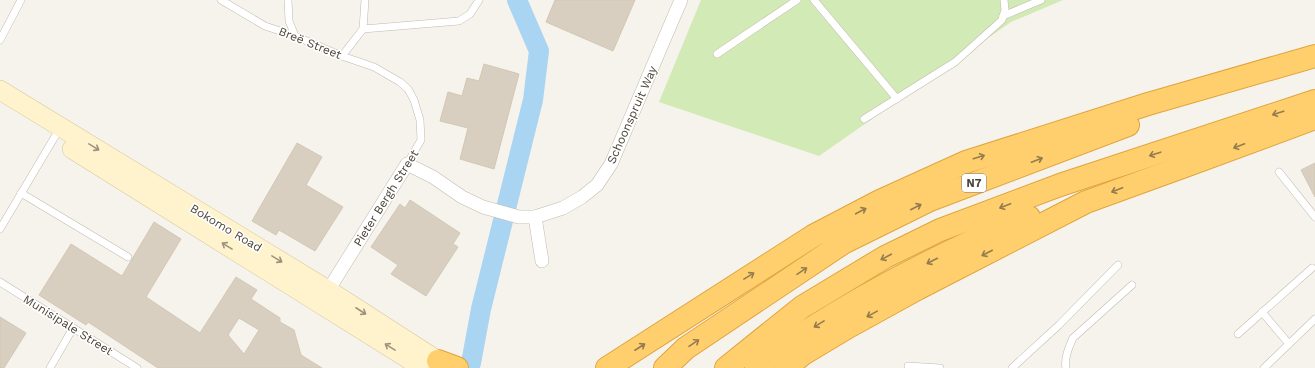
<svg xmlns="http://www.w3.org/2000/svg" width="1315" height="368" font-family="'Work Sans',sans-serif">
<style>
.green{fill:#d2eab5}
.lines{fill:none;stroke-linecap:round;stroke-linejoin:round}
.river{stroke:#a9d4f2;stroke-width:20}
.building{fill:#d8cfc1;stroke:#d3c7b4;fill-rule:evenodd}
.lane-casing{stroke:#c2bbae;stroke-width:8}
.street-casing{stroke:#c2bbae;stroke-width:14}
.secondary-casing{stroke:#d6c79b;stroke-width:20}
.highway-casing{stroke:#e0a43c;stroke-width:24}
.lane{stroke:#fff;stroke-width:7}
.street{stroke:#fff;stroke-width:13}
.secondary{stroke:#fff3cd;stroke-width:19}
.highway{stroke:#ffcf6e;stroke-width:22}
.oneway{stroke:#937c4e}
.oneway2{stroke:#9c937c}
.labels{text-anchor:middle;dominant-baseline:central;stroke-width:3;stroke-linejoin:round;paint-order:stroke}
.shield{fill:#fff;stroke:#817c74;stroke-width:1}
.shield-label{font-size:11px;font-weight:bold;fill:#4b4439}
.street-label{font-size:12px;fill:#4b4439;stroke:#fff}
</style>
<rect width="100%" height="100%" fill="#f6f3ec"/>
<!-- green -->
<path class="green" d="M701,0H1063L1011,22L819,156L659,102Z"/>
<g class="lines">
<!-- river -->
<path class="river" d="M471,363L481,309L533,100L539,51L517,0"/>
</g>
<!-- building -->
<g class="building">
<path d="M555,0H635L613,51L546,22Z"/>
<path d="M484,64L519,74L494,169L460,159L468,128L440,121L448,92L462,96L467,78L479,81Z"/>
<path d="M297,143L322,157L306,185L343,207L315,251L279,230L276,235L252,221Z"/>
<path d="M1315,163V197L1301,170Z"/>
<path d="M410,200L460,233L453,244L458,247L426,296L391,274L398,265L371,247L400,204L405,208Z"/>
<path d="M154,222L181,239L146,297L200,333L236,277L257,290L251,299L280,318V322L294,330L301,355L322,368H158L88,322L86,325L39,295L71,244L122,276ZM239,318L259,330L244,354L228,335Z"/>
<path d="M0,317L26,333L4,368H0Z"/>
</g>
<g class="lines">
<!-- lane casing -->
<g class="lane-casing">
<g id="lane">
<path d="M221,0L265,26L295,36L342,56L374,67L400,82L408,89L414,100L420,120L421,140L407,164"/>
<path d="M288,0L289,21L295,36"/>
<path d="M365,0L363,29L459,21L470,14L479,0"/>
<path d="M814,0L897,99"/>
<path d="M1003,16L1041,0"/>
<path d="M0,40L21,0"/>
<path d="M717,54L797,0"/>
<path d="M342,56L363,29"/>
<path d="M864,119L955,62L1002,20L1005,10L1004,0"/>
<path d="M1279,172L1315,217"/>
<path d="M21,193L128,257"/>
<path d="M0,229L60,128"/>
<path d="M0,282L137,368"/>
<path d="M1262,312L1289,344"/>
<path d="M1238,334L1312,268"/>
<path d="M908,366L940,368"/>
<path d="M50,368L73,328"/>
<path d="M1012,368L1059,325L1118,265"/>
<path d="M1066,368C1064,358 1069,347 1073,338L1132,285"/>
<path d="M1264,368L1315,319"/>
</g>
</g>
<!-- street casing -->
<g class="street-casing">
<g id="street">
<path d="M535,217L542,261"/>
<path d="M324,297L407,164L433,177L462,197L483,207L519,217H535L563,208L582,197L597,185L611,164L681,0"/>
</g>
</g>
<!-- secondary casing -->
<g class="secondary-casing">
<g id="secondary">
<path d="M0,90L328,290L449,368"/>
<path d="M72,149L423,368"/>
</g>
</g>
<!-- highway casing -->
<g class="highway-casing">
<g id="highway">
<path d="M438,361L457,368"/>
<path d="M607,368L813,236L880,201L966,162L1148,104L1315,56"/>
<path d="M665,368L686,348L843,243L930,200L1128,125"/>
<path d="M726,368L802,307L885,257L940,230L1060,185L1315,101"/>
<path d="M756,368C772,356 788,343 805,332C876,287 951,248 1029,217"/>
<path d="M786,368L803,354L848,327L917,289L1086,202L1188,165L1315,118"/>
</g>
</g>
<!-- lane -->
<use href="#lane" class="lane"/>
<!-- street -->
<use href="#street" class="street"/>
<!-- secondary -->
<use href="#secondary" class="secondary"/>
<!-- highway -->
<use href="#highway" class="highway"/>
</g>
<!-- one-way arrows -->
<defs><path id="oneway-shaft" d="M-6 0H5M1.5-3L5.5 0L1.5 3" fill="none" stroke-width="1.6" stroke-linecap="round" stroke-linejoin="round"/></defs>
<g class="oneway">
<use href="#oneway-shaft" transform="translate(1278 113) rotate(162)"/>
<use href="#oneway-shaft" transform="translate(1239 146) rotate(159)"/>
<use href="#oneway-shaft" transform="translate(1155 154) rotate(162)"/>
<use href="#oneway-shaft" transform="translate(979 157) rotate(-17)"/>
<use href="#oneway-shaft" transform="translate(1037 160) rotate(-21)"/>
<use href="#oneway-shaft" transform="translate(1117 190) rotate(159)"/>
<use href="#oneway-shaft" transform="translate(1005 206) rotate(159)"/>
<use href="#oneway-shaft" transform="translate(916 207) rotate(-27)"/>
<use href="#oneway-shaft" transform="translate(861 211) rotate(-28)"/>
<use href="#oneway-shaft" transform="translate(987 253) rotate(153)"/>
<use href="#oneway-shaft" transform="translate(886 257) rotate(152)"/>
<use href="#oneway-shaft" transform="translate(932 261) rotate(153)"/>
<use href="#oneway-shaft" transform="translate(802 271) rotate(-34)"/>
<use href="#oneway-shaft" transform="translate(749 276) rotate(-32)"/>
<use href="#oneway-shaft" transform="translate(872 314) rotate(151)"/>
<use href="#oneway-shaft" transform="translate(819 324) rotate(148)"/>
<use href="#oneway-shaft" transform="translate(694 343) rotate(-34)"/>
<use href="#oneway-shaft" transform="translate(640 347) rotate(-33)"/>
</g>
<g class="oneway2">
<use href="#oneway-shaft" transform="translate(94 147) rotate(31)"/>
<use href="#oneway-shaft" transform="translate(227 246) rotate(-148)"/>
<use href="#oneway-shaft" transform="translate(277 259) rotate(31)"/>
<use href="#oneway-shaft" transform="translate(361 311) rotate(33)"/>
<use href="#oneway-shaft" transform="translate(390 347) rotate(-148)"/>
</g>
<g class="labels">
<!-- shield labels -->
<rect class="shield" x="962" y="174" width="24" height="18" rx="3"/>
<g class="shield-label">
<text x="974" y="183">N7</text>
</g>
<!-- street labels -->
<g class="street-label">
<text transform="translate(310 43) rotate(22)">Breë Street</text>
<text transform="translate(632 115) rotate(-66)">Schoonspruit Way</text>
<text transform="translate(386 198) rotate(-58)">Pieter Bergh Street</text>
<text transform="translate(226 228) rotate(31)">Bokomo Road</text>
<text transform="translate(68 325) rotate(32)">Munisipale Street</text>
</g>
</g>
</svg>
